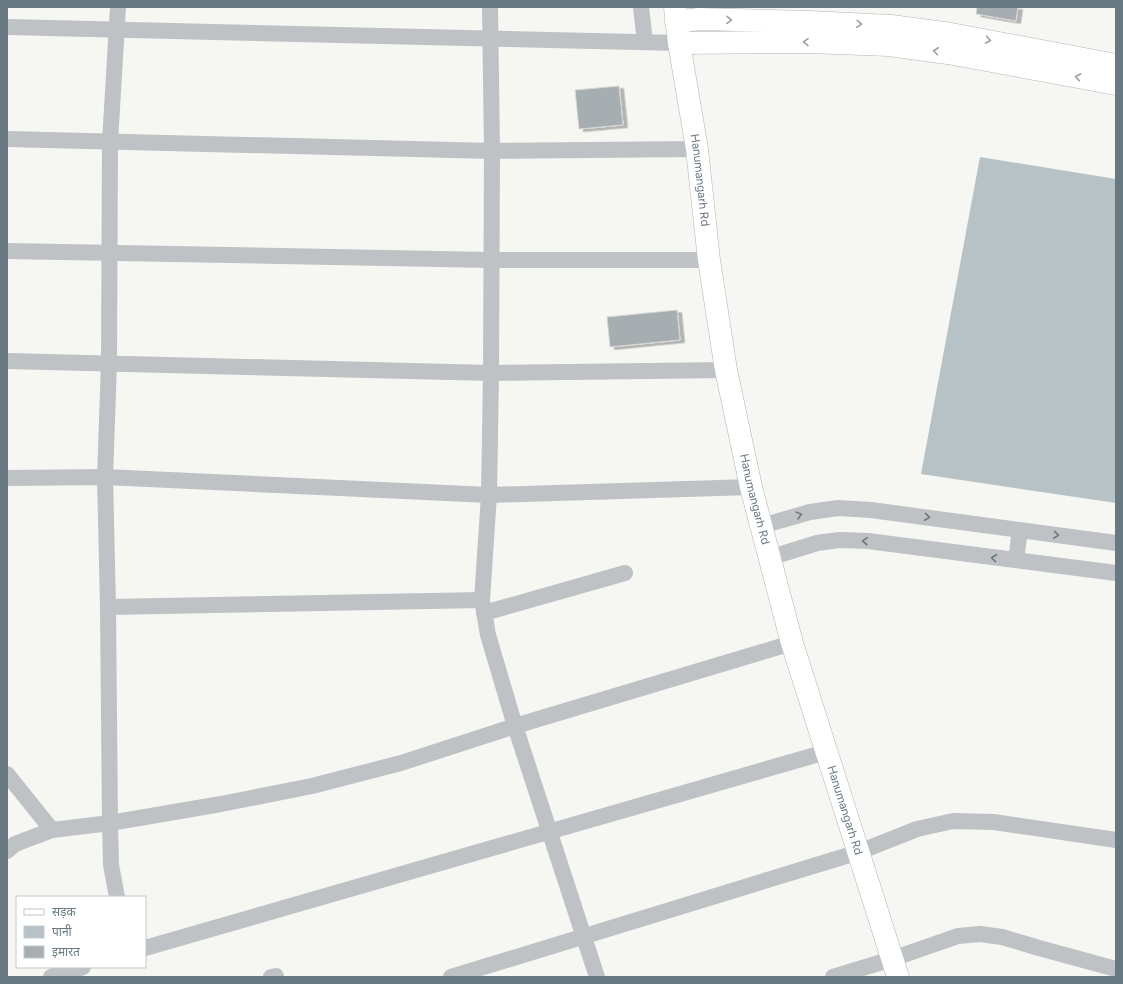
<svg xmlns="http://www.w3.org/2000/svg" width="1123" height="984" font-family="Figtree,'Noto Sans Devanagari',sans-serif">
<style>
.water{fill:#b6c2c5}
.building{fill:#a6aeb2;stroke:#d8d8d6;filter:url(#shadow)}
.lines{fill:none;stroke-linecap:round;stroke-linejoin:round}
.secondary-casing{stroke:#b0b6b9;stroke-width:23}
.primary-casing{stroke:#afb5b7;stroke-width:23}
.minor{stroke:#bec2c5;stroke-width:16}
.secondary{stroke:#fff;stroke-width:22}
.primary{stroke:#fff;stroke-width:22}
.oneway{stroke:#95a1a7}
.oneway2{stroke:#687981}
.labels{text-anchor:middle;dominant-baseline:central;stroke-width:4;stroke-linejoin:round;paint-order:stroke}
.street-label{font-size:12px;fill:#687981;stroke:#fff}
</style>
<defs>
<filter id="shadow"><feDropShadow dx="4.5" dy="2.5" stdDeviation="0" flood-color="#0004"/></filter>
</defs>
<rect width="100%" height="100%" fill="#f6f6f3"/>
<!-- water -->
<path class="water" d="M980,157L1116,179V503L921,474Z"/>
<!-- building -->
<g class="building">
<path d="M977,7H1018L1016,21L976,14Z"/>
<path d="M619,86L623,125L579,129L575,90Z"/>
<path d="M677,310L680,340L610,347L607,317Z"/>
</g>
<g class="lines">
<!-- secondary casing -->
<g class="secondary-casing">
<g id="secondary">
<path d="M676,22L699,19L810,22L891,26L951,34L1116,65"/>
<path d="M679,43L810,42L889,45L948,53L1116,84"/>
</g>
</g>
<!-- primary casing -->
<g class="primary-casing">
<g id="primary">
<path id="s1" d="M675,7L679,43L697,149L709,260L726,370L751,487L792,643L898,977"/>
</g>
</g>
<!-- minor -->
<g class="minor">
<path d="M490,7L492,151L491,373L489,495L482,600L488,635L515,726L597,977"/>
<path d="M641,7L645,42"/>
<path d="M7,27L679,43"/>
<path d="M7,139L492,151L697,149"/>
<path d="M7,251L492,260H709"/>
<path d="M7,361L491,373L726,370"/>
<path d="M7,478L105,477L489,495L751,487"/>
<path d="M761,526L810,512L838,508L871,510L1116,543"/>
<path d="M769,558L817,543L839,540L868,541L1116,573"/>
<path d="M1016,560L1020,530"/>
<path d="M108,607L482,600"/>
<path d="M484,613L625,573"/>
<path d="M7,774L52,830"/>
<path d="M7,851L15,844L52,830L110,823L221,804L312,786L401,763L515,726L792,643"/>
<path d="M117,897L111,865L110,823L108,607L105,477L109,363L110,142L118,7"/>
<path d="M145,948L826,752"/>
<path d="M51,977L83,967"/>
<path d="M271,977L276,976"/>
<path d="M451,977L859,852L917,829L953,821L994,822L1116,840"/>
<path d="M833,977L892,959L958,936L980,934L1002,937L1039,948L1116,969"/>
</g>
<!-- secondary -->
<use href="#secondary" class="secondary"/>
<!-- primary -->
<use href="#primary" class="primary"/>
</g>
<!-- one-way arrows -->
<defs><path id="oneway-chevron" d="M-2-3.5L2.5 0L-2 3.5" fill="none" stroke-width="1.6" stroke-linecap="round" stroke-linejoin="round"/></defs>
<g class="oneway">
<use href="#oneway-chevron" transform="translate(729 20) rotate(1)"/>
<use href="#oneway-chevron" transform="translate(859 24) rotate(3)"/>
<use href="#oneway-chevron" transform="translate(988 40) rotate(10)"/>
<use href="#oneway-chevron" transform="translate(806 42) rotate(-179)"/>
<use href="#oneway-chevron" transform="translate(936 51) rotate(-173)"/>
<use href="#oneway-chevron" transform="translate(1078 77) rotate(-169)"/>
</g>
<g class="oneway2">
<use href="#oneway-chevron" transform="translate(799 515) rotate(-15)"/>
<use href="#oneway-chevron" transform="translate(927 517) rotate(8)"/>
<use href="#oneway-chevron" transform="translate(1056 535) rotate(8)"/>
<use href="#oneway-chevron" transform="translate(865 541) rotate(-176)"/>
<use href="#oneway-chevron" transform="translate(994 558) rotate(-173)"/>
</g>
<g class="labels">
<!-- street labels -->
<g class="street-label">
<text stroke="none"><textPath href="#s1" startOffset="175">Hanumangarh Rd</textPath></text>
<text stroke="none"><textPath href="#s1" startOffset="499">Hanumangarh Rd</textPath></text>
<text stroke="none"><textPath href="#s1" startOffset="823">Hanumangarh Rd</textPath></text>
</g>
</g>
<!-- border -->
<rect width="1123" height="984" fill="none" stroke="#687981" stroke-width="16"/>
<!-- legend -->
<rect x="16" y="896" width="130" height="72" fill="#ffffff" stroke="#c3c9cd"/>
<rect x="24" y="909" width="20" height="6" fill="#ffffff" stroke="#c3c9cd"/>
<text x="52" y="916" font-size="12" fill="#687981">सड़क</text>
<rect x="24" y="926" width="20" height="12" fill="#b6c2c5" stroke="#c3c9cd"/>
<text x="52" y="936" font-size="12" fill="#687981">पानी</text>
<rect x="24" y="946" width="20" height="12" fill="#a6aeb2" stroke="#c3c9cd"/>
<text x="52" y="956" font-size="12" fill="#687981">इमारत</text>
</svg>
